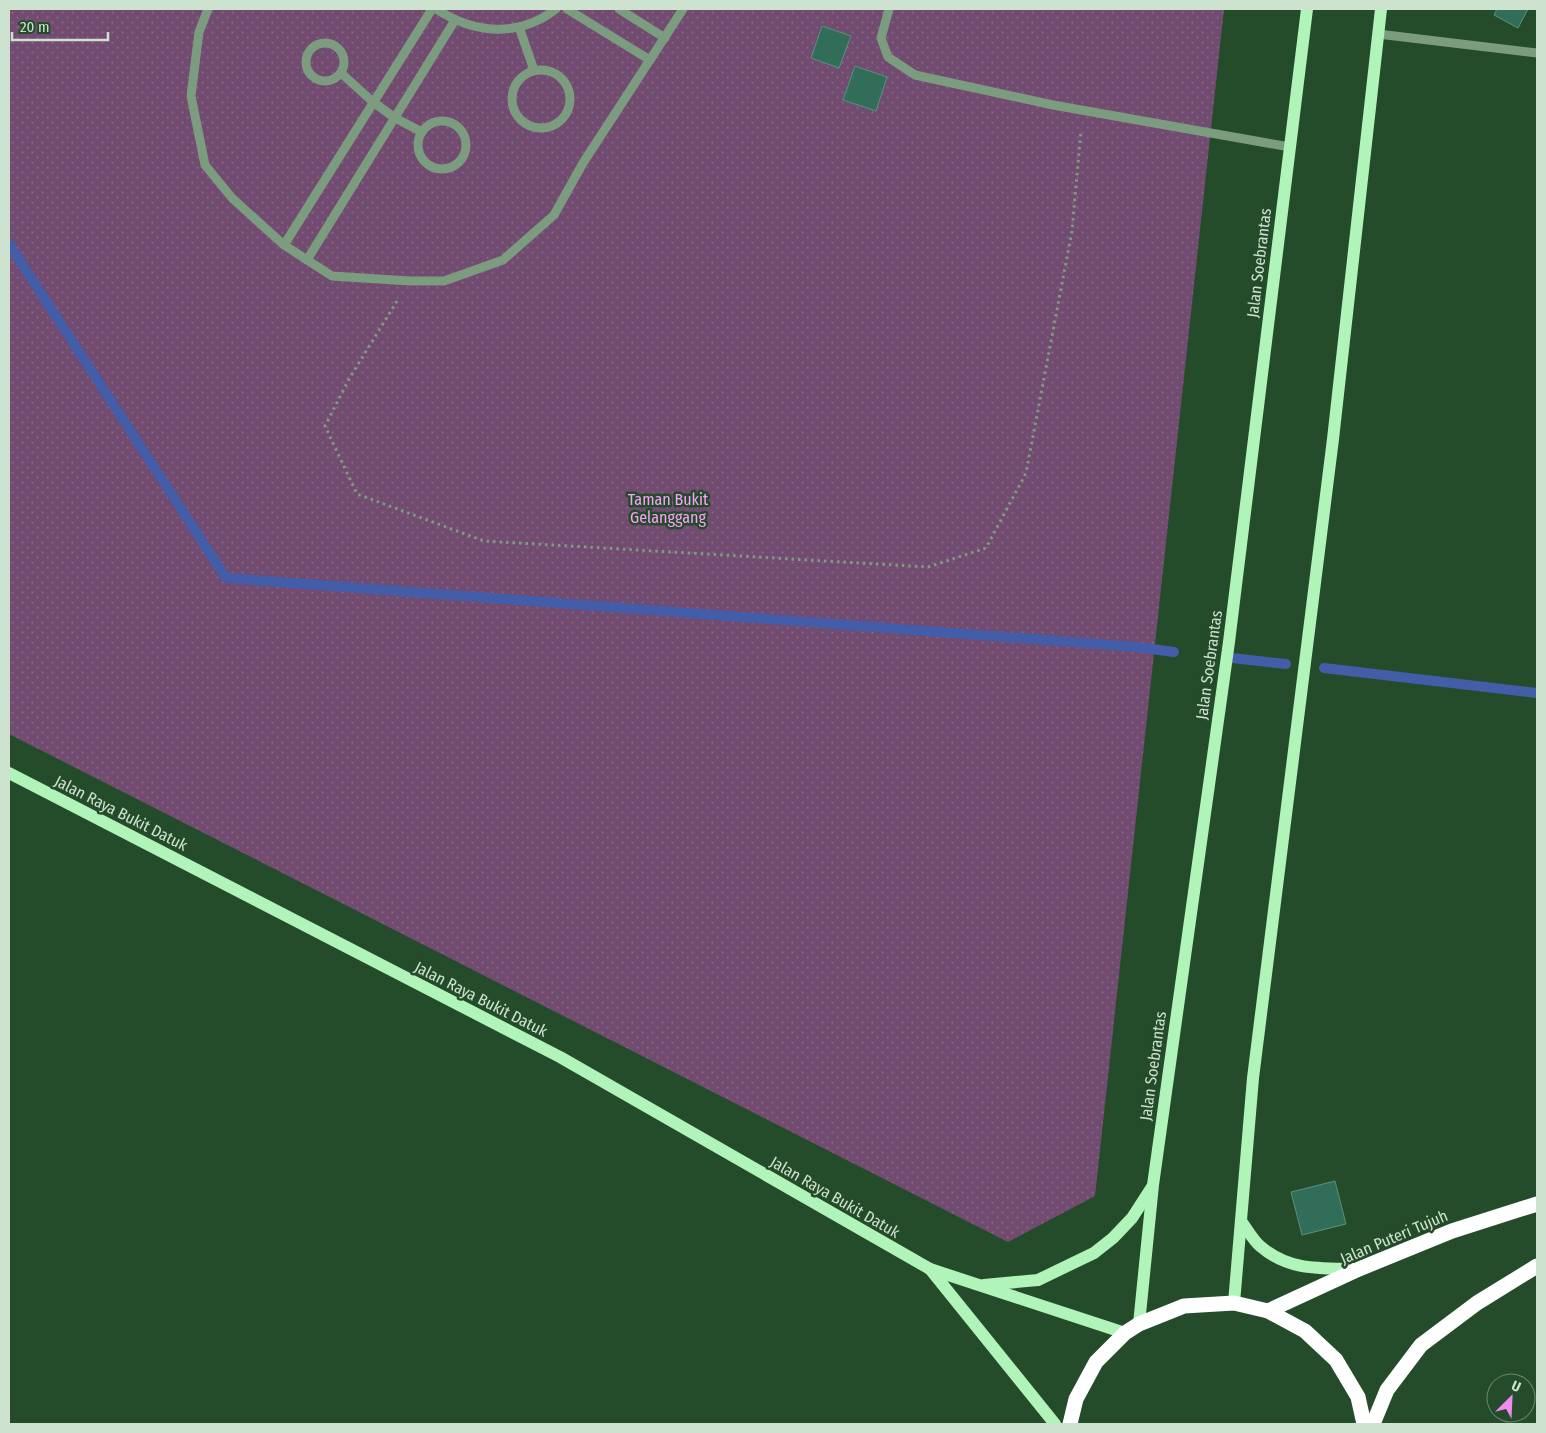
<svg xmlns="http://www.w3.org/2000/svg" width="1546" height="1433" font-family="'Fira Sans Condensed',sans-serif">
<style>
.park{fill:url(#park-dots)}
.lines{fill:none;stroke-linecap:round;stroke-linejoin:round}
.stream{stroke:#445da8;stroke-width:10}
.building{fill:#316d58;stroke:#57937c}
.path{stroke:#7d9c82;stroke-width:3;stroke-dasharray:2.5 4;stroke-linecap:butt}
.minor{stroke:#7b9c7f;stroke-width:9}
.major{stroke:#b1f4b9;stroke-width:12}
.highway{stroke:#fff;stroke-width:15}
.labels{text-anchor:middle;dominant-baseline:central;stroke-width:5;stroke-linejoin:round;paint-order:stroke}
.street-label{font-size:16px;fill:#cde3cf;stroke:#244c2b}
.park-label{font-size:16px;fill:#fba1f9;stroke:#244c2b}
</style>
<defs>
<pattern id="park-dots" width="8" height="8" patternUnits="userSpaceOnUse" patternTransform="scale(1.25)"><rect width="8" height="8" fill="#724b70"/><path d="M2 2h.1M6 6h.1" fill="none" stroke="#856583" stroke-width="1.8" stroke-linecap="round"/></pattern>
</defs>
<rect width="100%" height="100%" fill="#244c2b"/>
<!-- park -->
<path class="park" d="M9,9H1224L1095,1196L1008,1242L9,734Z"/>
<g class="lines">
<!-- stream -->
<g class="stream">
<path d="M9,244L226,578L1137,647L1174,652"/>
<path d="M1232,658L1286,664"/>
<path d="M1324,668L1537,693"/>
</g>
</g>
<!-- building -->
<g class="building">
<path d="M1497,9H1528L1518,28L1494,15Z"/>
<path d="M822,26L851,36L839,68L811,58Z"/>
<path d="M855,66L887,77L876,111L843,100Z"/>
<path d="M1335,1181L1346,1224L1302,1235L1291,1192Z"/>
</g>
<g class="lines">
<!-- path -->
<path class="path" d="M397,301L349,379L325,426L357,494L484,541L928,567L986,548L1026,473L1072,231L1081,130"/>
<!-- minor -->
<g class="minor">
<path d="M208,9L199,32L191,96L205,165L232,198L284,245L332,276L410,281H444L503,260L554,215L583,163L683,9"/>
<path d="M436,9C475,34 518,38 556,9"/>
<path d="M567,9L650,60"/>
<path d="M619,9L665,38"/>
<path d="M889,9L881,38L888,57L915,75L1053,105L1290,147"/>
<path d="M519,27L534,70"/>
<path d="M1378,34L1537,53"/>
<circle cx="325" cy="62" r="19"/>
<circle cx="541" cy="99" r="29"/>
<path d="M341,73L373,102L395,118L422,132"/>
<circle cx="442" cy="145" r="24"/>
<path d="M284,245L432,9"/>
<path d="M307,260L455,20"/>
</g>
<!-- major -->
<g class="major">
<path d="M9,773L560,1057L930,1269L1125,1333"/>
<path d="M1241,1221C1247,1229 1253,1240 1260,1246C1290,1272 1322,1268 1358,1269"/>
<path d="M930,1269L1055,1424"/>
<path d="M984,1285L1038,1280L1094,1253L1113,1238L1132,1218L1152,1187"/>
<path d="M1234,1303L1253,1078L1333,439L1381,9"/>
<path d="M1139,1324L1153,1185L1229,642L1307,9"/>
</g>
<!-- highway -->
<g class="highway">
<path d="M1268,1311L1359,1269L1452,1231L1537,1204"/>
<path d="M1070,1424L1076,1399L1096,1362L1125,1333L1139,1324L1184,1306L1234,1303L1268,1311L1305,1331L1336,1360L1358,1397L1364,1424"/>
<path d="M1373,1424L1387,1390L1421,1345L1477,1303L1537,1266"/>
</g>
</g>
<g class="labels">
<!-- street labels -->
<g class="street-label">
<text transform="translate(1259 263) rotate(-83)">Jalan Soebrantas</text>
<text transform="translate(1209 665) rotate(-82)">Jalan Soebrantas</text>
<text transform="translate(121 813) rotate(27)">Jalan Raya Bukit Datuk</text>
<text transform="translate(481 999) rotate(27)">Jalan Raya Bukit Datuk</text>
<text transform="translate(1153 1066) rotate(-82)">Jalan Soebrantas</text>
<text transform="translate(835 1197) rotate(30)">Jalan Raya Bukit Datuk</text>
<text transform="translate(1394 1237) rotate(-23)">Jalan Puteri Tujuh</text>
</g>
<!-- park labels -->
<g class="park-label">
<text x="668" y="499">Taman Bukit<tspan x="668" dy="18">Gelanggang</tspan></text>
</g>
</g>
<!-- border -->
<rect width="1546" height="1433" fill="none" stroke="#cde3cf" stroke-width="20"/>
<!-- north arrow -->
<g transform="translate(1511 1398) rotate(24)"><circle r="24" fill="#244c2b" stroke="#68886d"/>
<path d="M0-4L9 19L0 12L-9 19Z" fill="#f38af1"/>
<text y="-8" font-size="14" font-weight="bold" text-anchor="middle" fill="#cde3cf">U</text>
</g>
<!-- scale -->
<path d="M12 32v8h96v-8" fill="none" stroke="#cde3cf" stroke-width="2.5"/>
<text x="20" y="32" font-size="15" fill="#cde3cf" stroke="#244c2b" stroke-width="4" paint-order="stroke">20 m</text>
</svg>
